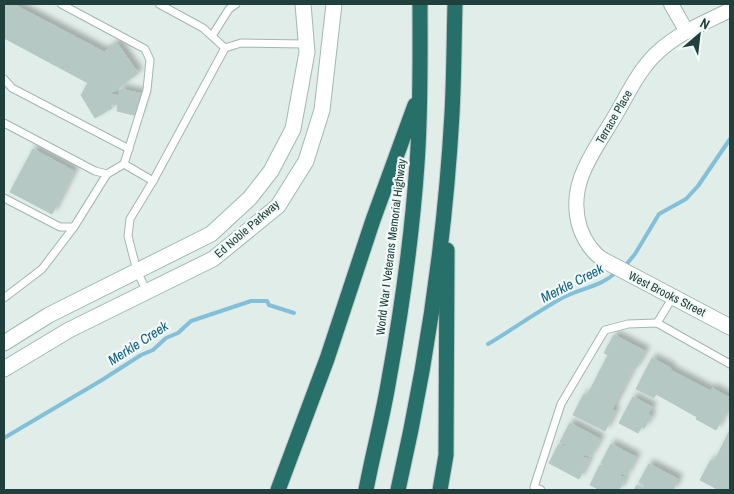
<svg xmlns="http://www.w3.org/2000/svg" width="734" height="494" font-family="'Archivo Narrow',sans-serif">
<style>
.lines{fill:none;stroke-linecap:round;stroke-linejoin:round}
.stream{stroke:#82c0d9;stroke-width:4}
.building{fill:#b6c8c3;stroke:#b2c8c2;filter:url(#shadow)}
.service-casing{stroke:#a3b6b2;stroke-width:9}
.minor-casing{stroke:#a3b6b2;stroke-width:16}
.tertiary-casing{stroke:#a3b6b2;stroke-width:17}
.secondary-casing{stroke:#9ebab4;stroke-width:17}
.motorway-casing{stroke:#c0cac8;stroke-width:17}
.service{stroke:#fff;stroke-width:7}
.minor{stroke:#fff;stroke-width:14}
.tertiary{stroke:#fff;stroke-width:15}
.secondary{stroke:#fff;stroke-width:15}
.motorway{stroke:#27706a;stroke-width:15}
.labels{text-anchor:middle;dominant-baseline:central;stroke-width:4.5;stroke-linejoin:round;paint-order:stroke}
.street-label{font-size:12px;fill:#1f403c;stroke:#f2f9f7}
.water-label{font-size:14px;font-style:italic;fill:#126283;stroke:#f2f9f7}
</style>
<defs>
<filter id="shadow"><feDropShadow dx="4.5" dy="-4.5" stdDeviation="2.5" flood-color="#0004"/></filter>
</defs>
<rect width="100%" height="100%" fill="#e1ede9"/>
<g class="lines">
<!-- stream -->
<g class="stream">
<path d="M625,266L635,254L659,214L686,199L698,186L730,139"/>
<path d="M488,344C513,329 537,312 562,298C580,288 602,287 617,271"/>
<path d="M4,438L102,380L141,355L153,350L166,338L178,333L191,321L251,301H267L269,305L294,313"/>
</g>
</g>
<!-- building -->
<g class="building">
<path d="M4,4H13L104,52L117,43L138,73L110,94L119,96L120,89L143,94L138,116L117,111L118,105L108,103L112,108L95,118L81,95L88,83L4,38Z"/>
<path d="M33,149L74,171L52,214L10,192Z"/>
<path d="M614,335L645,351L635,369L633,368L612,409L615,411L605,431L573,415L584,394L587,396L608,355L604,353Z"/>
<path d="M652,358L671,368L670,370L711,391L712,388L730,398V404L716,430L696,419L697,417L656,394L654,398L636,389Z"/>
<path d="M633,397L652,407L648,414L651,416L644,428L642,426L638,433L619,423Z"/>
<path d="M570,423L600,439L590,457L585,454L583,457L589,459L579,479L549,463L559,444L564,447L566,444L560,442Z"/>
<path d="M730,430V490H719L700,480L711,460L714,462Z"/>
<path d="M611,444L636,457L626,476L622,473L620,476L625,478L619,490H600L590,485L600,465L603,467L604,464L601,463Z"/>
<path d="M649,464L678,479L673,490H634L637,485L643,488L645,485L639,482Z"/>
</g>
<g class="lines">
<!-- service casing -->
<g class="service-casing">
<g id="service">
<path d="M61,4L145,49L150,60L147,90L124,164"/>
<path d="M159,4L203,28L225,48"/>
<path d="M212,36L229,9L236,4"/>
<path d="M4,79L12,88L129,149"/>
<path d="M4,123L95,171L107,174"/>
<path d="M4,198L60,227H74L107,174L124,164L153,181"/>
<path d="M147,292L137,271L128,236L130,219L153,181L225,48L241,43L306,44"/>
<path d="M4,298L42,269L74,227"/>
<path d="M657,323L673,297"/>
<path d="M541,490L534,487L561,404L605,330L628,324L657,323L730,364"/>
</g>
</g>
<!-- minor casing -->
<g class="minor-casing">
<g id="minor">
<path d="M671,4L687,32"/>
<path d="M605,261C592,253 585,242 580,228C566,184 594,152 615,116C628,94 639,69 658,52C678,33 706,22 730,10"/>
</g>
</g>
<!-- tertiary casing -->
<g class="tertiary-casing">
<path id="tertiary" d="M605,261L730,327"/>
</g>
<!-- secondary casing -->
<g class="secondary-casing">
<g id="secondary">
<path d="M4,343L49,315L211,234L250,198L271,171L293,129L307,52L303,4"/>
<path d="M4,369L69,330L213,259L278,206L306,161L322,110L334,4"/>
</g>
</g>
<!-- motorway casing -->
<g class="motorway-casing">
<g id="motorway">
<path d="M278,490L327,359L373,220L415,105"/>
<path d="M366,490C373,453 383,416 389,379C402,308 412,235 417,164C421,110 420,57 420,4"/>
<path d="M398,490C426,367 445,240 452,114C454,77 454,40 455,4"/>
<path d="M440,490L446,455L447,250"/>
</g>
</g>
<!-- service -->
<use href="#service" class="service"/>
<!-- minor -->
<use href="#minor" class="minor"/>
<!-- tertiary -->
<use href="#tertiary" class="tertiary"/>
<!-- secondary -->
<use href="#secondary" class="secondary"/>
<!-- motorway -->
<use href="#motorway" class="motorway"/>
</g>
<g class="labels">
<!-- street labels -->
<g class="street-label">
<text transform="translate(614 117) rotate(-60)">Terrace Place</text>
<text transform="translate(247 229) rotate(-41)">Ed Noble Parkway</text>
<text transform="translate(391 247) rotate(-83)">World War I Veterans Memorial Highway</text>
<text transform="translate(667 294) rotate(27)">West Brooks Street</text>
</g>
<!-- water labels -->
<g class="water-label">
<text transform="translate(572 283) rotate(-27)">Merkle Creek</text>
<text transform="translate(138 343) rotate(-33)">Merkle Creek</text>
</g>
</g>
<!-- border -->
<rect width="734" height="494" fill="none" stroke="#1f403c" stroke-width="10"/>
<!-- north arrow -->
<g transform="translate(699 35) rotate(28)" stroke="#f2f9f7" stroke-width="4" paint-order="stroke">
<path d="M0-4L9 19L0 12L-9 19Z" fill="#1f403c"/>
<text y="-8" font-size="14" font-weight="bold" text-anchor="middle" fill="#1f403c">N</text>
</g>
</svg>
